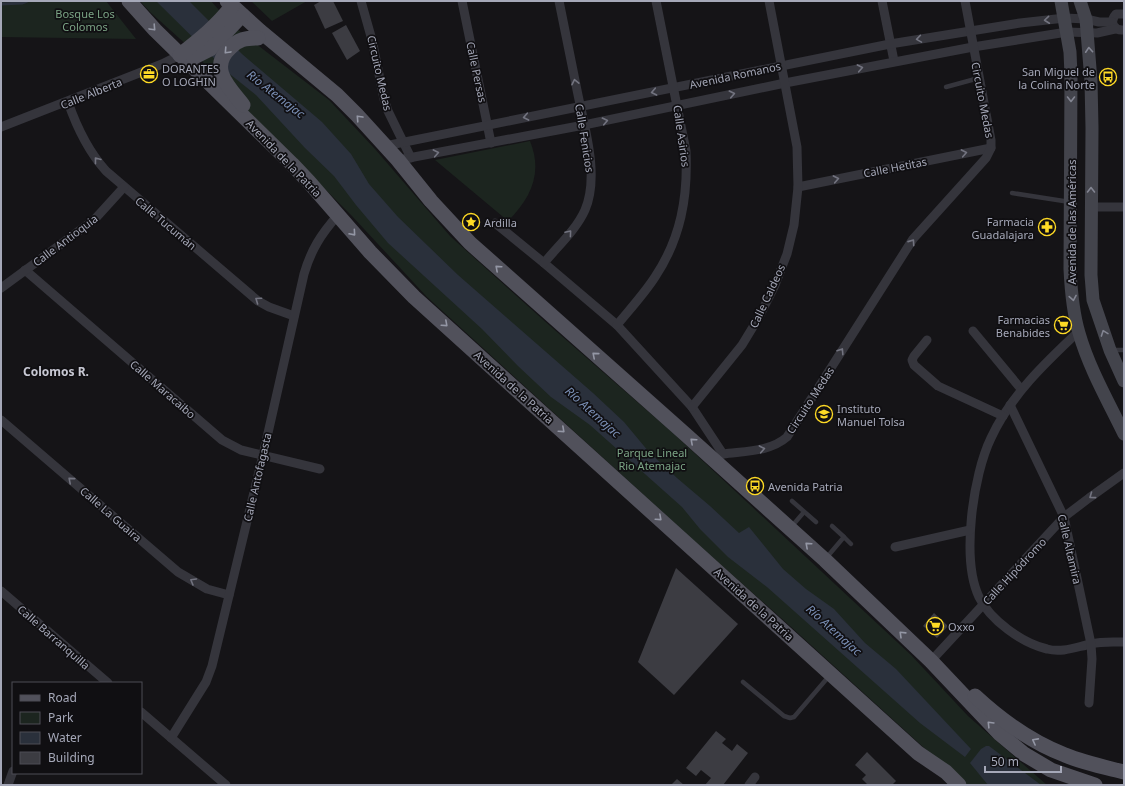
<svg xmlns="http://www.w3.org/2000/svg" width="1125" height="786" font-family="'Noto Sans',sans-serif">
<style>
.green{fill:#1c251f}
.water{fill:#2a303b}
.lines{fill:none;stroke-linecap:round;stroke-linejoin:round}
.stream{stroke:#2a303b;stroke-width:3}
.building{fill:#3c3c42}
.service{stroke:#35353c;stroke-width:4.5}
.minor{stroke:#35353c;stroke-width:9}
.secondary{stroke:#43444c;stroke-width:13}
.primary{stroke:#51515b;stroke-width:15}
.oneway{stroke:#737480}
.oneway2{stroke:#9497a5}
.oneway3{stroke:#838592}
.labels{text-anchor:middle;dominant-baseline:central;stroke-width:3.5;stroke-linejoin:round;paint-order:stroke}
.park-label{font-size:11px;fill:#7ba485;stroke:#100f12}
.poi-label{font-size:11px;fill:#a5a8b8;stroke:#100f12;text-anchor:start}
.street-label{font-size:11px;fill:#a5a8b8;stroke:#100f12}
.water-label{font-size:12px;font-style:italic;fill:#7a8fb5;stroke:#100f12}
.neighbourhood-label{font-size:12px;font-weight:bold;fill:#c7c8d3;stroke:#100f12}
</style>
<rect width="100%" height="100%" fill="#151417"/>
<!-- green -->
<g class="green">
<path d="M1,1H106L136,39L1,37Z"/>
<path d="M140,1H211L233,26L329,100L375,149L450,236L549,325L674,434L911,655L968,716L1047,785H965L790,626L691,538L427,297L352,216L259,123L189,47L150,12Z"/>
<path d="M251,1H307L272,21Z"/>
<path d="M530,141C543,173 531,198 508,221L435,160Z"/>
</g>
<!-- water -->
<g class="water">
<path d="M156,1H189L242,54L322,122L351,154L369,184L398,217L458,275L593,393L624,422L649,452L677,478L710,506L739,533L749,527L783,569L806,589L834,609L865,643L896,669L971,749L965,757L920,723L767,587L728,557L700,529L682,507L590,425L551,397L518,366L482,329L388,243L356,205L334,176L305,148L256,95L231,75Z"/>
<path d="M986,746H989L1041,785H988L970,763L981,749Z"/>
</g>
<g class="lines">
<!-- stream -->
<path class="stream" d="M1,4L22,3L27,1"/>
</g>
<!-- building -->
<g class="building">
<path d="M321,1H333L343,21L325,29L314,5Z"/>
<path d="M346,25L360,51L347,60L332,33Z"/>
<path d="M676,568L738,624L674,695L638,662Z"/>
<path d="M934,613L948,626L937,638L923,626Z"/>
<path d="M716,731L726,739L722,743L732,751L737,744L748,753L723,785H705L711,778L701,770L696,776L686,768Z"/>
<path d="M867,752L896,781L892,785H877L875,784L874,785H868L862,779L866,775L855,765Z"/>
<path d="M677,779L684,785H671Z"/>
</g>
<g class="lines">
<!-- service -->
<g class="service">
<path d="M946,87L979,78"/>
<path d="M1012,193L1070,202"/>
<path d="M1112,350H1124"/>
<path d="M792,501L816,522"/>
<path d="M792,526L804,512"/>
<path d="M844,537L851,544"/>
<path d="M827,557L844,537L832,526"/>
<path d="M743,682L784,716L790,718L794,717L830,675"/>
</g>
<!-- minor -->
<g class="minor">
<path d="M361,1L372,40L384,99L388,111L411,158"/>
<path d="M462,1L491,143"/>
<path d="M882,1L894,61"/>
<path d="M1124,14H1116C1109,22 1114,31 1124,30"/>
<path d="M68,102C77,128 88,151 106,171L258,301L269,307L294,316"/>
<path d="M1,127L162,64L180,55"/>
<path d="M385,146L890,44L1020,23L1065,18L1086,19L1099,22H1112"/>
<path d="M398,160L584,125L785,83L973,47L1067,32L1097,33L1115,29"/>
<path d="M798,187L991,148"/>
<path d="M1091,207H1124"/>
<path d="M495,223L544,263L617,325L692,407L723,454"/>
<path d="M544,263C558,246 576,230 585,210C600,175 584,126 577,90C571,61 565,31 559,1"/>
<path d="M25,270L222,440L241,450L320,469"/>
<path d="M1,288L94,220L124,187"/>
<path d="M617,325C630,309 644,294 655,277C681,238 688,197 686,151L656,1"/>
<path d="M973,331L1021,389"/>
<path d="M1079,331C1045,363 1011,395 991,438C973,475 961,559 979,597C990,620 1022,643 1047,649C1062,653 1076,647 1091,644C1102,641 1113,642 1124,642"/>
<path d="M927,340L914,356L912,360L914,365L938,386L1003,416"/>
<path d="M1010,405L1064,517L1091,644L1092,659L1089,703"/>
<path d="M692,407L742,345L759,317L775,285L787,254L794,225L798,187L797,147L769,1"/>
<path d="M1,420L178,572L207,589L229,595"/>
<path d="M723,454C744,451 770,452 787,437L913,239L986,158L991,148V140L965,1"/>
<path d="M895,547L970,530"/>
<path d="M1,591L108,683"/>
<path d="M931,661L1064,517L1089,498L1124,473"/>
<path d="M141,712L226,785"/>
<path d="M171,738L206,682L212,666L263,455L304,274C311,250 321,234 338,215"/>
<path d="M8,785L13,771"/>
<path d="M749,785L755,777"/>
</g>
<!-- secondary -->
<g class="secondary">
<path d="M1061,1L1070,52L1071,75L1070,269C1071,290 1073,313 1079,333C1089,368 1108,401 1124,434"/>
<path d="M1080,1L1086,19L1091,81L1092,128L1091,275L1093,300L1110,350L1124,381"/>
</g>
<!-- primary -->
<g class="primary">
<path d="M129,1L155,30L292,164L309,182L370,252L414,297L918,753L946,772L959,785"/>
<path d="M227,1L260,31L337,95L357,115L398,160L431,201L470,243L685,434L825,560L931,661L1000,734L1024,754L1051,770L1095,785"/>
<path d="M180,55L194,57L210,49L242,15"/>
<path d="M180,55C199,40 218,25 232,6"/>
<path d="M243,105C229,87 208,68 230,48C238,39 246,38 258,38"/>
<path d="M975,696C1002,721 1031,742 1065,755C1084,763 1104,767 1124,772"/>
</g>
</g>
<!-- one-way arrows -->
<defs><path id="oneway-chevron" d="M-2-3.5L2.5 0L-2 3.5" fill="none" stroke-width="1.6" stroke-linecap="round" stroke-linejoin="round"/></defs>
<g class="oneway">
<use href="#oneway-chevron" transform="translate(1047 20) rotate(174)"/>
<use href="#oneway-chevron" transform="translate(919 39) rotate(171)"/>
<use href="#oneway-chevron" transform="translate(860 68) rotate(-11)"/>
<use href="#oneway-chevron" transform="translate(575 82) rotate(-102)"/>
<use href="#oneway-chevron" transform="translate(654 92) rotate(169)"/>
<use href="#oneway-chevron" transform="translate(732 94) rotate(-12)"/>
<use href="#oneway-chevron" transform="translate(526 117) rotate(169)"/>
<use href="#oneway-chevron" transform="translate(605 121) rotate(-12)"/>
<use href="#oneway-chevron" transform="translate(436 153) rotate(-11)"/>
<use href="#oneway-chevron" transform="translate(964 153) rotate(-11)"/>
<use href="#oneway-chevron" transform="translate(97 160) rotate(-128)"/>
<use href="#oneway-chevron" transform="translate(836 179) rotate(-11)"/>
<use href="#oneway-chevron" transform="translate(569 233) rotate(-50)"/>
<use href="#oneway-chevron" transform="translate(912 242) rotate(-55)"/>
<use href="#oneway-chevron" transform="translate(258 300) rotate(-145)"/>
<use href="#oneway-chevron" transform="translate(841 351) rotate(-57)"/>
<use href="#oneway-chevron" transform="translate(762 449) rotate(-11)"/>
<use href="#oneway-chevron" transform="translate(71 480) rotate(-139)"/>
<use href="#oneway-chevron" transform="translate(1092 496) rotate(144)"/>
<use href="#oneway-chevron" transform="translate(193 581) rotate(-150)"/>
</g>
<g class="oneway2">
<use href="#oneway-chevron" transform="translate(153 28) rotate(47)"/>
<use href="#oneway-chevron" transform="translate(227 51) rotate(133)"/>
<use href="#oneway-chevron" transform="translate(359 118) rotate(-133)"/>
<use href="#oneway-chevron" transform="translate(353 233) rotate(49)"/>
<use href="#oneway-chevron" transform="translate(498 268) rotate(-138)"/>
<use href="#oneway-chevron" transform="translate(445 324) rotate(42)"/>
<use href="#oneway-chevron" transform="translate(595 355) rotate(-139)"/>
<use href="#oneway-chevron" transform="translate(562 430) rotate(42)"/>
<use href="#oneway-chevron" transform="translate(693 441) rotate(-138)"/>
<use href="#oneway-chevron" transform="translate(659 518) rotate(42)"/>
<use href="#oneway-chevron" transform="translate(808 545) rotate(-138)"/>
<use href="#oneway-chevron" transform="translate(902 634) rotate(-136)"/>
<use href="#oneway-chevron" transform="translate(990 724) rotate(-134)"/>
<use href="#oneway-chevron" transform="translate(1035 741) rotate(-152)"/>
</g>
<g class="oneway3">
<use href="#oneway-chevron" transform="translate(1089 50) rotate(-94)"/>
<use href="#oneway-chevron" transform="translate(1071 99) rotate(90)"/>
<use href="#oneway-chevron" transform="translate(1091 190) rotate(-90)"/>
<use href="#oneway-chevron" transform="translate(1073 298) rotate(80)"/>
<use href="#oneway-chevron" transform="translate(1104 333) rotate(-110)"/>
</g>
<!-- icons -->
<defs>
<g id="office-ring" transform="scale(0.9)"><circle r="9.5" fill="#100f12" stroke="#feda25" stroke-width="1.5"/><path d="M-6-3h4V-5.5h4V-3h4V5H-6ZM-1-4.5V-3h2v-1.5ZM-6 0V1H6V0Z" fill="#feda25"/></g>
<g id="bus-ring" transform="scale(0.9)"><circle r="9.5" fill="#100f12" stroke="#feda25" stroke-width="1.5"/><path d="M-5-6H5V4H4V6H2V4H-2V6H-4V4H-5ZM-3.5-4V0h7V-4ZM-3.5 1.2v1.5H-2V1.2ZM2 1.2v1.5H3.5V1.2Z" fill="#feda25"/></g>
<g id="sight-ring" transform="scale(0.9)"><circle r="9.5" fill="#100f12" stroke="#feda25" stroke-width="1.5"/><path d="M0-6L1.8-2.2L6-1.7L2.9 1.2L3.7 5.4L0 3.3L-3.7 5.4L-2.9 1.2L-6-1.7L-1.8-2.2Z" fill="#feda25"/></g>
<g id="pharmacy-ring" transform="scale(0.9)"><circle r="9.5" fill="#100f12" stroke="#feda25" stroke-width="1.5"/><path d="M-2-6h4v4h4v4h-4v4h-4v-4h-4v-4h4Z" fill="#feda25"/></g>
<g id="supermarket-ring" transform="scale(0.9)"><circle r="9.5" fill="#100f12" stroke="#feda25" stroke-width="1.5"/><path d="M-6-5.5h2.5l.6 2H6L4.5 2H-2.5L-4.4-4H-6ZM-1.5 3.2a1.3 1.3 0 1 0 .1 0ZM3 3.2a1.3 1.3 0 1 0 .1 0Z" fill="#feda25"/></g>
<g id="school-ring" transform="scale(0.9)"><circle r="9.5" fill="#100f12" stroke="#feda25" stroke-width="1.5"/><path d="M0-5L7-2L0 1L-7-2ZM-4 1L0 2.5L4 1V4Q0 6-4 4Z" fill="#feda25"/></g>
</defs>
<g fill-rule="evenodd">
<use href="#office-ring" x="149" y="74"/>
<use href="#bus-ring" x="1108" y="77"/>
<use href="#sight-ring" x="471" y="222"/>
<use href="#pharmacy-ring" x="1047" y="227"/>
<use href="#supermarket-ring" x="1063" y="325"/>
<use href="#school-ring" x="824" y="414"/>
<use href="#bus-ring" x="755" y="486"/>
<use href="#supermarket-ring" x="935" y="626"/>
</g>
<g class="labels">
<!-- park labels -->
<g class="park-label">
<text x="85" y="13">Bosque Los<tspan x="85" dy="13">Colomos</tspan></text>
<text x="652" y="452">Parque Lineal<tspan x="652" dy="13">Rio Atemajac</tspan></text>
</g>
<!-- poi labels -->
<g class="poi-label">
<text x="162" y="68">DORANTES<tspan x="162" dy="13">O LOGHIN</tspan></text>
<text x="1095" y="71" text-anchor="end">San Miguel de<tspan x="1095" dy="13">la Colina Norte</tspan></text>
<text x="1034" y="221" text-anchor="end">Farmacia<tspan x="1034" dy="13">Guadalajara</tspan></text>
<text x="484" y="222">Ardilla</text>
<text x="1050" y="319" text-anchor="end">Farmacias<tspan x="1050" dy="13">Benabides</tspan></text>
<text x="837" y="408">Instituto<tspan x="837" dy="13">Manuel Tolsa</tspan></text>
<text x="768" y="486">Avenida Patria</text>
<text x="948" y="626">Oxxo</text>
</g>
<!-- street labels -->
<g class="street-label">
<text transform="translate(477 72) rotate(78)">Calle Persas</text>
<text transform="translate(380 73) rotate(77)">Circuito Medas</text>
<text transform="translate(735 75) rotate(-12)">Avenida Romanos</text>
<text transform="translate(91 93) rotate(-22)">Calle Alberta</text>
<text transform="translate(983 100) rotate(79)">Circuito Medas</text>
<text transform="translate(682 136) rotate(82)">Calle Asirios</text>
<text transform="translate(585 138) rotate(81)">Calle Fenicios</text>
<text transform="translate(284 158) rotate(46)">Avenida de la Patria</text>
<text transform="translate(895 167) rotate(-11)">Calle Hetitas</text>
<text transform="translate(1071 222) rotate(-90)">Avenida de las Américas</text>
<text transform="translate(166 223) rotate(40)">Calle Tucumán</text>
<text transform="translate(65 240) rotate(-37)">Calle Antioquia</text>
<text transform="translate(767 296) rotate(-65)">Calle Caldeos</text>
<text transform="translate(514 387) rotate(42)">Avenida de la Patria</text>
<text transform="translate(163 389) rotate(41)">Calle Maracaibo</text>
<text transform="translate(810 400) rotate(-57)">Circuito Medas</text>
<text transform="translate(257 477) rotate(-77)">Calle Antofagasta</text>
<text transform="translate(111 514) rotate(41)">Calle La Guaira</text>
<text transform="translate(1070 549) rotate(77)">Calle Altamira</text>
<text transform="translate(1014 571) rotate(-47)">Calle Hipódromo</text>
<text transform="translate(754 604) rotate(42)">Avenida de la Patria</text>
<text transform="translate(54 637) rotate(41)">Calle Barranquilla</text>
</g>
<!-- water labels -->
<g class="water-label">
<text transform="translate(276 94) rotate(38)">Río Atemajac</text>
<text transform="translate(593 412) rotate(42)">Río Atemajac</text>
<text transform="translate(834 630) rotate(42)">Río Atemajac</text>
</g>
<!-- neighbourhood labels -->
<g class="neighbourhood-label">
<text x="56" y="371">Colomos R.</text>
</g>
</g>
<!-- border -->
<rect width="1125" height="786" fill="none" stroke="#a5a8b8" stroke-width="4"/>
<!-- legend -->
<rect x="12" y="682" width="130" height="92" fill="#100f12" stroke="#4c4c54"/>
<rect x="20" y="695" width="20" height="6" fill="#51515b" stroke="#4c4c54"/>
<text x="48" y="702" font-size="12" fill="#a5a8b8">Road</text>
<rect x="20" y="712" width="20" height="12" fill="#1c251f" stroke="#4c4c54"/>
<text x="48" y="722" font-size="12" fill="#a5a8b8">Park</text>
<rect x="20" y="732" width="20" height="12" fill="#2a303b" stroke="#4c4c54"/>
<text x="48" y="742" font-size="12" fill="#a5a8b8">Water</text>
<rect x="20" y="752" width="20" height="12" fill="#3c3c42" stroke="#4c4c54"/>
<text x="48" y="762" font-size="12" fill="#a5a8b8">Building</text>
<!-- scale -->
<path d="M985 766v6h76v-6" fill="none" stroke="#a5a8b8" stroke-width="2"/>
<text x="991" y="766" font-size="12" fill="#a5a8b8" stroke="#100f12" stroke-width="3" paint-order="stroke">50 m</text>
</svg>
